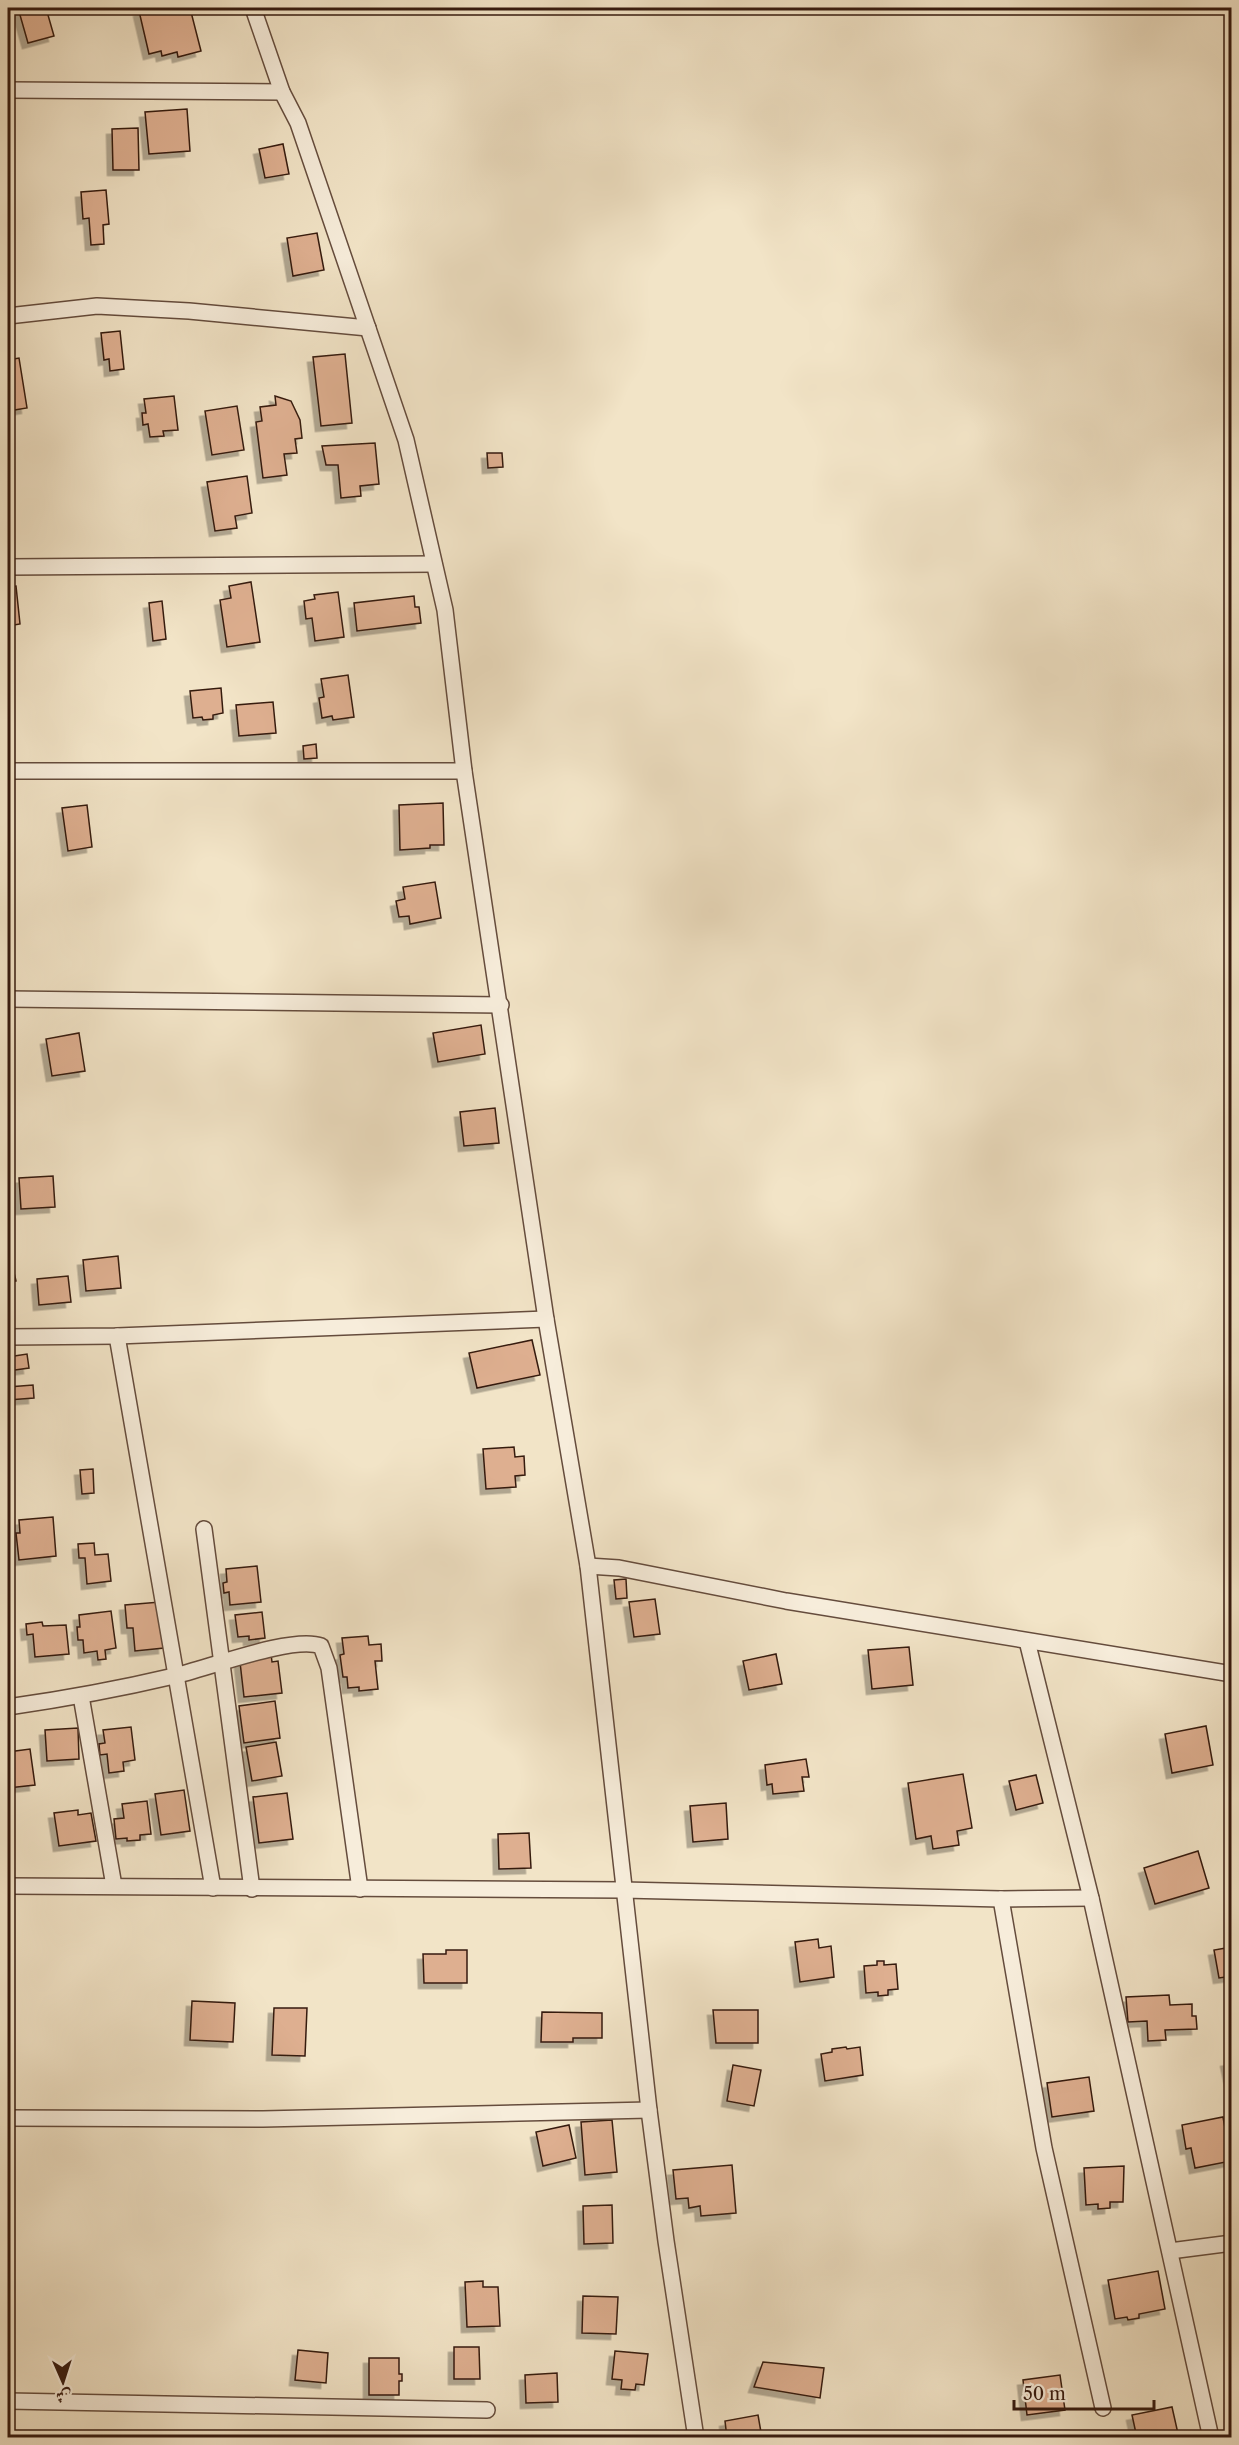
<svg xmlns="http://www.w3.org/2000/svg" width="1239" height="2445" font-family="'Libre Caslon Text',Amiri,serif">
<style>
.building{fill:#deaf90;stroke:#361a0f;stroke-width:1.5;filter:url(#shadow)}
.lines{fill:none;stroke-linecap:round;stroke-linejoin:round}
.minor-casing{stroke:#654c3d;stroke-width:18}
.minor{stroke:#f7eddb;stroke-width:15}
</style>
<defs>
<filter id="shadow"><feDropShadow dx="-5.5" dy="5.5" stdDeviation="0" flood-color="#0004"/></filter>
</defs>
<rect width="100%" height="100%" fill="#f2e4c7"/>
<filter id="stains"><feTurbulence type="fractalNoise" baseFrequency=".00333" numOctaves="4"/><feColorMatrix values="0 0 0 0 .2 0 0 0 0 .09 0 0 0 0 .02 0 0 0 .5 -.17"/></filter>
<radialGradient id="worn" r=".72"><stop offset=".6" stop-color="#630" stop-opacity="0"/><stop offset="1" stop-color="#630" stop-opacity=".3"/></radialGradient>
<!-- building -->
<g class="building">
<path d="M18,8H46L54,36L28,43Z"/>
<path d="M154,8H190L201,51L178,57L177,52L162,56L161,51L149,54L139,11Z"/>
<path d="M187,109L190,151L149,154L145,112Z"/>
<path d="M138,128L139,170H113L112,129Z"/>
<path d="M283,144L289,174L265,178L259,149Z"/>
<path d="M106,190L109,224L103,225L104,244L91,245L89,218L83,219L81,192Z"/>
<path d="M317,233L324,270L293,276L287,238Z"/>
<path d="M120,331L124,369L110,371L109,359L104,360L101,333Z"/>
<path d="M345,354L352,423L321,426L313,357Z"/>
<path d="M19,358L27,408L8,411V360Z"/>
<path d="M174,396L178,430L163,431L164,436L150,437L148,424L143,425L142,413H146L144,399Z"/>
<path d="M275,396L291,401L300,420L302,438L295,439L297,453L284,454L287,475L263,478L256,422L262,421L260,407L276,405Z"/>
<path d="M237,406L244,450L212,455L205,411Z"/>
<path d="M375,443L379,484L360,486L361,496L341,498L338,465H326L322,446Z"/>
<path d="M487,453H502L503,467L488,468Z"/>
<path d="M247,476L252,513L235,516L237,528L215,531L207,482Z"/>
<path d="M251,582L260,642L227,647L220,600L231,598L229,586Z"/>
<path d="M16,586L20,624L8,626V587Z"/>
<path d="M338,592L344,637L315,641L312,618L306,619L304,601L315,599L314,595Z"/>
<path d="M414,596L415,607H419L421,623L357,631L354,603Z"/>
<path d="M162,601L166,639L153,641L149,603Z"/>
<path d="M348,675L354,717L333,720L332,716L322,718L319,698L324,697L321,679Z"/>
<path d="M221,688L223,713L213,715V719L203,720L202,717L193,718L190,691Z"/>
<path d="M273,702L276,733L239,736L236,705Z"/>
<path d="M316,744L317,758L304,759L303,746Z"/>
<path d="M443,803L444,845H430V848L400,850L399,805Z"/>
<path d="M87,805L92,847L68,851L62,808Z"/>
<path d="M435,882L441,918L410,924L409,916L399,917L396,901L405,899L403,887Z"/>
<path d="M8,905L12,939L8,940Z"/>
<path d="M481,1025L485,1054L438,1062L433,1033Z"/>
<path d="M79,1033L85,1071L52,1076L46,1039Z"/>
<path d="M495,1108L499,1143L464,1146L460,1112Z"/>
<path d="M53,1176L55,1207L21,1209L19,1178Z"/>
<path d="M8,1256H10L16,1281L8,1283Z"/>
<path d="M118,1256L121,1288L86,1291L83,1260Z"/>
<path d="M68,1276L71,1302L39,1305L37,1279Z"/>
<path d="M532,1340L540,1375L477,1388L469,1353Z"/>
<path d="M27,1354L29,1368L8,1371V1357Z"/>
<path d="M33,1385L34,1398L8,1400V1387Z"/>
<path d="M514,1447L515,1457L524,1456L525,1475L515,1476L516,1487L486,1489L483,1449Z"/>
<path d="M93,1469L94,1493L82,1494L80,1470Z"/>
<path d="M53,1517L56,1556L19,1560L16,1533H20L19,1520Z"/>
<path d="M94,1543L95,1555L108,1554L111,1581L87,1584L85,1558H79L78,1544Z"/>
<path d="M257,1566L261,1602L230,1605L229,1592L224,1593L223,1583L227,1582L226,1569Z"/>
<path d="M626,1579L627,1598L616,1599L614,1580Z"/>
<path d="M655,1599L660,1634L634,1637L629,1602Z"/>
<path d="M160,1602L164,1648L135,1651L133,1628H127L125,1605Z"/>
<path d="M111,1611L116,1648L105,1650L106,1659L98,1660L97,1651L84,1653L83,1640H78L77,1627H80L79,1615Z"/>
<path d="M262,1612L265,1638L249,1640V1636L238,1637L235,1615Z"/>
<path d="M42,1622L43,1626L66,1625L69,1654L35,1657L33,1634L27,1635L26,1624Z"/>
<path d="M368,1636L369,1645L381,1644L382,1661H375L378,1689L359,1691V1687L348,1688L347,1677H343L340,1655L344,1654L342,1638Z"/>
<path d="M909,1647L913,1685L872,1689L868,1650Z"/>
<path d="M271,1654L272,1662L278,1661L282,1693L244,1697L240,1662Z"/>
<path d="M776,1654L782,1684L749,1690L743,1661Z"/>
<path d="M275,1701L280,1738L244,1743L239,1706Z"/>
<path d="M1206,1726L1213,1765L1172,1773L1165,1734Z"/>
<path d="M131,1727L135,1760L123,1762L124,1771L109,1773L107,1754L100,1755L99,1744L105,1743L103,1730Z"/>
<path d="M78,1728L79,1759L47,1761L45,1730Z"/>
<path d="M276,1742L282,1776L252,1781L246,1747Z"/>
<path d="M30,1749L35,1785L8,1788V1752Z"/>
<path d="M806,1759L809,1777H802L804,1791L773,1794L772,1784L767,1785L765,1765Z"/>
<path d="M963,1774L972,1828L957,1831L959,1845L933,1849L931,1836L916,1839L908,1783Z"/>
<path d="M1036,1775L1043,1803L1016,1810L1009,1781Z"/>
<path d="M184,1790L190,1831L161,1835L155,1794Z"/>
<path d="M287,1793L293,1839L259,1843L253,1797Z"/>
<path d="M147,1801L151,1834L140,1835V1840L127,1841V1838L116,1839L114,1819L124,1818L122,1804Z"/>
<path d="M726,1803L728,1839L693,1842L690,1806Z"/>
<path d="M78,1810V1815L91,1813L96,1841L59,1846L54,1813Z"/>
<path d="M529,1833L531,1868L499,1869L498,1834Z"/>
<path d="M1198,1851L1209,1888L1155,1904L1144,1868Z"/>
<path d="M818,1939L819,1948L831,1946L834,1977L800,1982L795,1942Z"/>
<path d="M1232,1947V1976L1219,1978L1214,1950Z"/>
<path d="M446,1950H467V1983H424L423,1954H446Z"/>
<path d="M877,1961H884V1965L896,1964L898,1989L888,1990V1995L878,1996V1992L866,1993L864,1966L877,1965Z"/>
<path d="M1169,1995L1170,2005L1192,2004V2016H1196L1197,2029L1165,2030L1166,2040L1148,2041L1147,2021L1128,2022L1126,1997Z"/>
<path d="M192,2001L235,2003L233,2042L190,2040Z"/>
<path d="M274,2008H307L305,2056L272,2055Z"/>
<path d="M713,2010H758V2043H716Z"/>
<path d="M542,2012L602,2013V2038H573V2042H541Z"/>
<path d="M846,2047L847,2049L860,2047L863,2075L825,2081L821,2054L832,2052V2049Z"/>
<path d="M1232,2060V2089L1226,2061Z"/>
<path d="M733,2065L761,2070L754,2106L727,2101Z"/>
<path d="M1089,2077L1094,2111L1052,2117L1047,2083Z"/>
<path d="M1223,2117L1231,2161L1195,2168L1191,2148L1186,2149L1182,2125Z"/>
<path d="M612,2120L617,2172L585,2175L581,2122Z"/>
<path d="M569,2125L576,2158L543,2166L536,2132Z"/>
<path d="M732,2165L736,2213L701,2216L700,2206L689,2208L688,2198L676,2199L673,2170Z"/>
<path d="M1124,2166L1123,2202H1110V2208L1098,2209V2204L1086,2205L1084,2168Z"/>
<path d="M612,2205L613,2243L584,2244L583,2206Z"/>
<path d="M1158,2271L1165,2309L1139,2314V2318L1128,2320L1127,2317L1115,2319L1108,2280Z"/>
<path d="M483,2281V2287H498L500,2326L467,2327L465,2282Z"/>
<path d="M583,2296L618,2297L616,2334L582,2333Z"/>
<path d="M454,2347H479L480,2379H454Z"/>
<path d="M298,2350L328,2353L326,2383L295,2380Z"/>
<path d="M615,2351L648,2354L644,2385L636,2384L635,2390L621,2389L622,2380L612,2379Z"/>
<path d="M369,2358H399V2374H402V2381H399V2395H369Z"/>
<path d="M763,2362L824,2368L820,2398L754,2387Z"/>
<path d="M557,2373L558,2402L526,2403L525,2375Z"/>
<path d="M1060,2375L1065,2410L1027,2415L1023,2380Z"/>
<path d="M1172,2407L1179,2438H1137L1132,2415Z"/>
<path d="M758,2415L762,2438H727L725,2421Z"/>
</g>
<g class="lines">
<!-- minor casing -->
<g class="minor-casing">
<g id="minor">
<path d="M253,8L282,92L298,123L406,440L445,610L464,771L546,1319L588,1566L649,2110L666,2241L696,2438"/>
<path d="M8,90L282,92"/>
<path d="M8,316L97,306L189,311L368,328"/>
<path d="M8,567L434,564"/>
<path d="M8,771H464"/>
<path d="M8,999L501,1005"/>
<path d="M117,1336L213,1888"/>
<path d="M8,1337L117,1336L546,1319"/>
<path d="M204,1529L252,1889"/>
<path d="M588,1566L619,1568L786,1601L1232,1674"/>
<path d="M1027,1641L1091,1898L1211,2438"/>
<path d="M81,1696L114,1886"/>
<path d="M8,1707C64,1699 119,1689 174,1676C206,1669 293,1635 321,1646L329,1668L360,1889"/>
<path d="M8,1886L623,1890L1001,1899L1091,1898"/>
<path d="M1001,1899L1044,2148L1103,2408"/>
<path d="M8,2118L263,2119L649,2110"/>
<path d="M1170,2251L1232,2243"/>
<path d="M8,2401L487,2410"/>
</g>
</g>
<!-- minor -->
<use href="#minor" class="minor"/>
</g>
<!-- margin -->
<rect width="1239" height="2445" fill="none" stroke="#f2e4c7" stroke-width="30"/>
<rect x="9" y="9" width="1221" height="2427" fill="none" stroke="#361a0f" stroke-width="3"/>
<rect x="15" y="15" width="1209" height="2415" fill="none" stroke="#361a0f" stroke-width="1.5"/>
<!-- north arrow -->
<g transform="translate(63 2382) rotate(177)" stroke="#f7eddb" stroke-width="4.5" paint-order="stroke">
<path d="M0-4.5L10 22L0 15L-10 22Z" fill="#361a0f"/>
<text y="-9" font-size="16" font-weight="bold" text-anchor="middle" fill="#361a0f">ش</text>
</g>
<!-- scale -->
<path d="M1014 2400v9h140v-9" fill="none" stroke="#361a0f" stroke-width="3"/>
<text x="1023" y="2400" font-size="18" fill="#361a0f" stroke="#f7eddb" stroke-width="4.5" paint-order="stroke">50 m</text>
<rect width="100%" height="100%" filter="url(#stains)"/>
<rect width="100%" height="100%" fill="url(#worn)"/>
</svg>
